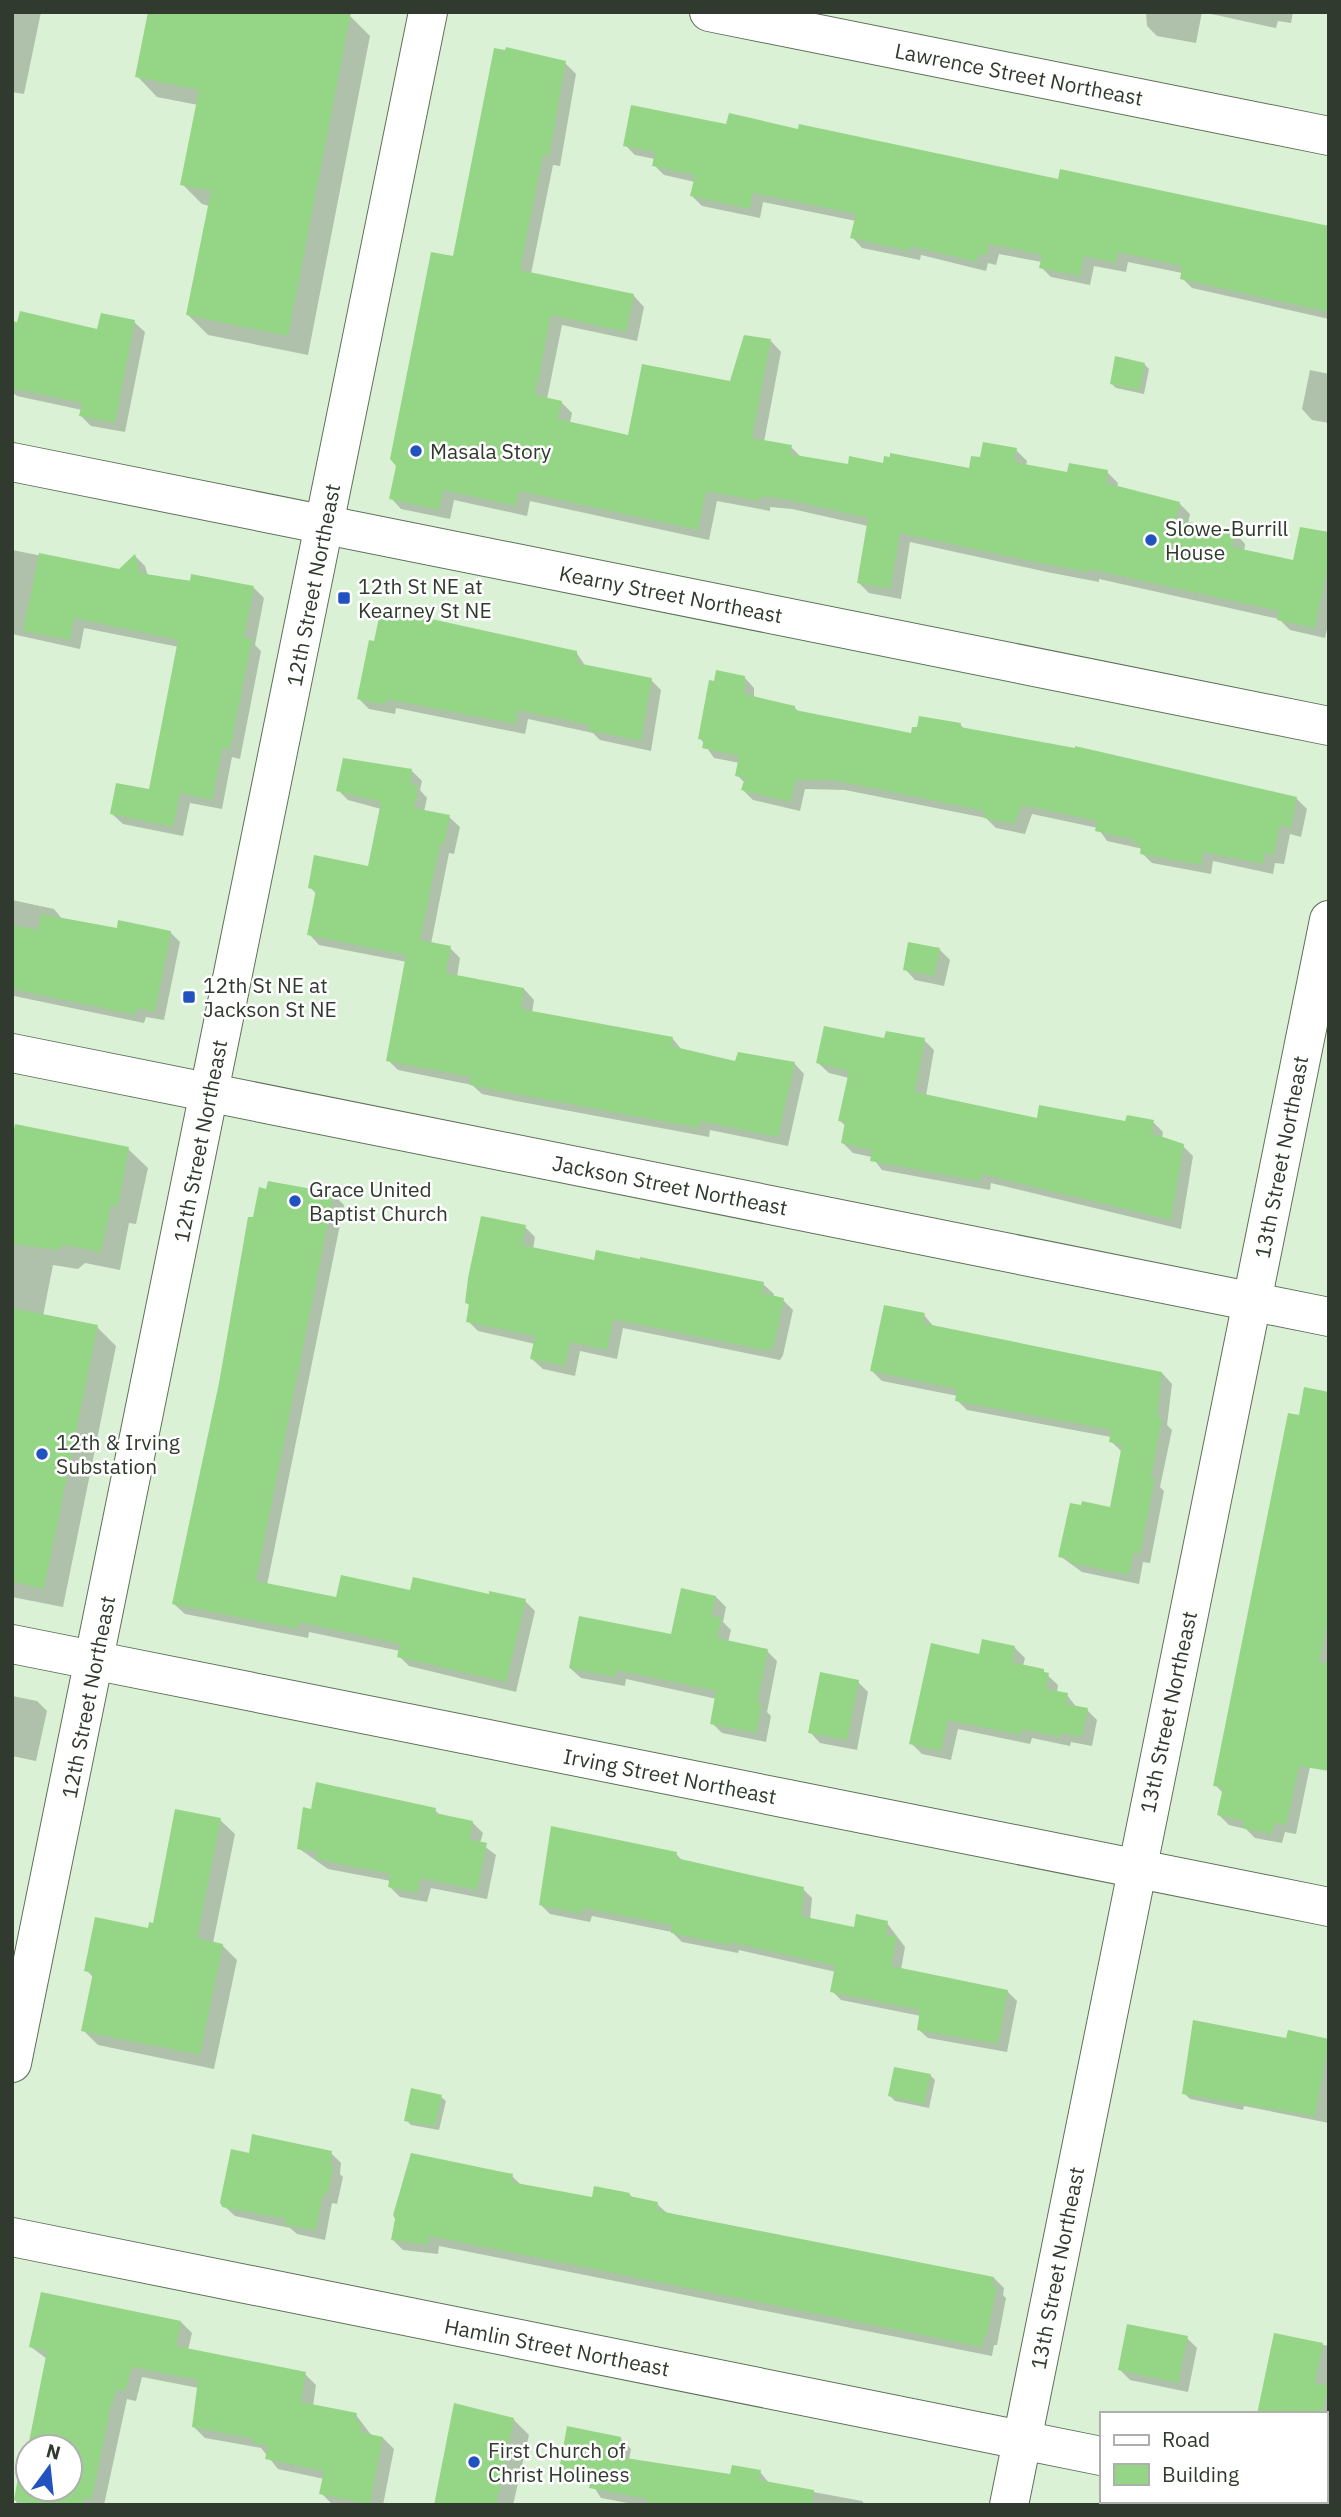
<svg xmlns="http://www.w3.org/2000/svg" width="1341" height="2517" font-family="'IBM Plex Sans',sans-serif">
<style>
.shadow{fill:#0003}
.building{fill:#95d686;fill-rule:evenodd}
.lines{fill:none;stroke-linecap:round;stroke-linejoin:round}
.minor-casing{stroke:#5f715a;stroke-width:40}
.minor{stroke:#fff;stroke-width:38}
.poi-dot{fill:#2152bf;stroke:#fff;stroke-width:2.5}
.labels{text-anchor:middle;dominant-baseline:central;stroke-width:5;stroke-linejoin:round;paint-order:stroke}
.street-label{font-size:21px;fill:#313a2f;stroke:#fff}
.poi-label{font-size:21px;fill:#313a2f;stroke:#fff;text-anchor:start}
</style>
<rect width="100%" height="100%" fill="#dbf1d6"/>
<!-- shadow -->
<g class="shadow">
<path d="M12,12H41L24,94L12,92Z"/>
<path d="M1146,12H1293L1291,23L1278,21L1276,28L1202,12L1196,43L1157,36L1147,26Z"/>
<path d="M350,16L370,36L308,355L208,335L188,315L209,206L202,204L182,184L198,105L157,97L137,76Z"/>
<path d="M565,63L576,74L560,166L553,165L531,274L634,296L644,307L637,341L562,325L547,399L561,402L572,413L570,423L629,437L731,383L771,341L781,352L764,442L791,447L802,458L849,466L970,470L982,459L1016,450L1027,461L1026,466L1068,474L1107,472L1118,483L1117,488L1179,503L1190,514L1188,523L1235,533L1245,544L1244,552L1294,563L1329,534V620L1325,638L1290,630L1279,619L1099,579V582L1047,572L910,542L901,599L869,593L858,582L868,526L792,509L770,507V511L717,501L709,540L530,501L527,516L454,500L450,519L401,509L391,498L454,258Z"/>
<path d="M728,126L1059,181L1329,232V319L1192,288L1182,278V273L1128,262L1126,272L1094,266L1090,285L1051,277L1041,267L1042,262L999,254L996,265L988,263L986,271L921,255L920,260L862,248L852,237L856,221L763,202L760,218L702,206L692,196L695,182L664,175L654,165L655,159L635,155L625,145Z"/>
<path d="M134,322L145,332L125,432L91,426L81,416L82,410L17,396L12,392V346L99,331Z"/>
<path d="M1144,364L1149,369L1144,394L1116,388L1112,384Z"/>
<path d="M1310,370L1329,374V423L1312,420L1302,409Z"/>
<path d="M12,550L119,571L135,556L145,566L148,576L254,588L264,598L255,645L261,651L240,759L232,757L222,809L190,803L183,836L123,824L112,814L150,791L179,647L84,628L80,649L12,634Z"/>
<path d="M576,652L586,667L651,680L661,690L651,751L600,740L593,733L528,719L525,734L396,708L395,714L369,709L359,699Z"/>
<path d="M744,677L754,688V698L795,708L800,713L912,735L960,724L965,730L1297,799L1307,809L1301,837L1290,834L1284,864L1275,863L1273,874L1213,861L1211,874L1152,863L1142,853L1143,849L1107,841L1098,828L1032,814L1025,834L996,828L986,818L845,790L805,789L800,811L753,800L743,790L745,783L737,775L740,763L714,758L700,738Z"/>
<path d="M412,771L422,781L420,790L427,798L424,812L449,817L460,827L454,854L449,853L431,944L450,948L460,958L457,977L524,989L534,1000L532,1013L672,1038L682,1050L737,1063H794L804,1074L788,1146L710,1130L709,1137L516,1101L482,1094L472,1085L398,1070L388,1060L407,962L319,945L309,934L317,895L310,887L369,868L381,809L348,800L338,790Z"/>
<path d="M12,900L54,909L63,920L118,930L170,932L180,942L164,1020L146,1017L144,1023L14,996L12,999Z"/>
<path d="M939,949L950,960L944,986L915,980L905,969Z"/>
<path d="M886,1040H924L934,1050L926,1096L1038,1120L1153,1122L1163,1132L1162,1138L1183,1146L1193,1156L1181,1229L991,1183L990,1190L882,1170L872,1157L853,1153L842,1142L846,1126L840,1121L849,1078L829,1073L818,1063Z"/>
<path d="M128,1149L148,1168L136,1224L129,1223L120,1270L85,1263L78,1269L53,1265L43,1316L97,1327L116,1346L63,1607L12,1597V1150Z"/>
<path d="M334,1195L344,1205L267,1585L338,1599L411,1592L525,1601L535,1611L516,1692L409,1666L399,1656L400,1651L309,1632L308,1638L185,1614L174,1604Z"/>
<path d="M525,1227L535,1237L533,1249L596,1262L763,1284L774,1294L773,1297L783,1300L793,1310L783,1355L780,1360L623,1328L617,1359L580,1351L575,1376L543,1369L532,1359L535,1344L478,1331L468,1321L471,1307L466,1302Z"/>
<path d="M924,1315L934,1327L1162,1373L1172,1384L1167,1425L1172,1430L1160,1487L1164,1491L1150,1563L1143,1562L1139,1584L1082,1572L1060,1556L1111,1509L1121,1451L1111,1441V1437L967,1410L957,1400L958,1396L882,1381L872,1371Z"/>
<path d="M1329,1394V1675L1296,1834L1285,1832L1282,1843L1255,1838L1246,1829L1229,1825L1219,1815L1223,1793L1215,1785L1300,1417Z"/>
<path d="M716,1597L726,1607L723,1622L731,1630L728,1642L767,1651L777,1661L767,1712L771,1716L766,1742L722,1733L712,1723L717,1699L626,1679L625,1686L581,1678L570,1668L672,1636Z"/>
<path d="M1014,1647L1025,1658L1023,1666L1043,1671L1058,1685L1057,1693L1067,1695L1077,1708L1087,1710L1097,1720L1092,1746L1071,1742L1070,1746L1032,1738L1030,1744L958,1729L951,1760L922,1754L911,1743L981,1656Z"/>
<path d="M858,1682L868,1692L857,1750L820,1743L810,1732Z"/>
<path d="M12,1696L37,1701L47,1711L36,1761L12,1756Z"/>
<path d="M435,1810L441,1816L472,1822L483,1833L480,1843L496,1855L487,1899L431,1888L427,1902L400,1897L390,1887L391,1881L328,1869L298,1848Z"/>
<path d="M220,1820L235,1834L213,1943L222,1945L237,1960L214,2069L98,2045L83,2030L94,1978L86,1970L155,1925Z"/>
<path d="M676,1854L684,1862L803,1889L812,1898L810,1920L855,1929L887,1923L905,1947L901,1970L1007,1991L1017,2001L1007,2052L928,2038L918,2029L921,2016L841,2000L832,1991L836,1972L739,1950L738,1953L682,1942L672,1932L592,1916L590,1922L550,1914L541,1905Z"/>
<path d="M1287,2040H1329V2123L1244,2106L1243,2110L1190,2099L1184,2093Z"/>
<path d="M930,2075L935,2080L929,2108L895,2101L890,2096Z"/>
<path d="M441,2097L446,2101L439,2130L411,2125L406,2120Z"/>
<path d="M331,2153L341,2163L340,2174L343,2177L337,2204L332,2203L325,2240L297,2234L290,2228L235,2216L224,2206L250,2155Z"/>
<path d="M512,2176L521,2185L593,2199L629,2194L633,2198L657,2204L667,2213L994,2278L1004,2288L1003,2295L1006,2298L997,2345H994L992,2356L439,2246L438,2254L403,2250L393,2240Z"/>
<path d="M181,2322L192,2333L188,2350L305,2374L316,2385L313,2406L356,2415L372,2436L383,2438L394,2449L383,2505L332,2504L321,2493L324,2479L278,2469L261,2448L205,2438L194,2427L199,2388L142,2377L136,2401L127,2399L104,2505H18L15,2500L28,2455V2489H70V2447H30L47,2359L31,2347Z"/>
<path d="M1275,2335L1329,2346V2435L1325,2434V2414H1259Z"/>
<path d="M1187,2338L1197,2348L1188,2392L1130,2380L1120,2370Z"/>
<path d="M513,2419L529,2435L513,2505H436Z"/>
<path d="M620,2438L631,2449L629,2460L731,2476L760,2472L770,2484L862,2501L865,2505H638L601,2498L592,2484L571,2480L561,2470Z"/>
</g>
<!-- building -->
<g class="building">
<path d="M148,12H351L288,336L186,315L211,191L180,185L199,90L135,77Z"/>
<path d="M506,47L566,61L549,156L543,155L520,270L634,294L626,332L551,315L535,395L562,401L558,419L628,435L642,364L730,381L744,335L771,339L752,438L792,445L790,454L848,464L849,456L883,463L884,456L890,457V453L969,468L971,456L980,457L983,442L1017,448L1014,462L1067,472L1069,463L1108,470L1106,483L1180,502L1176,519L1235,532L1232,547L1293,560L1300,527L1329,532V560L1315,628L1277,620L1279,611L1089,569L1088,572L1035,562L900,533L890,589L857,583L868,518L780,498L760,497L759,501L706,491L698,530L519,491L516,506L443,490L439,510L389,499L396,466L390,459L431,252L453,256L494,48L505,50Z"/>
<path d="M631,105L726,124L729,113L798,129L799,124L1058,179L1060,169L1329,226V312L1180,279L1182,268L1177,265L1118,252L1116,263L1084,256L1080,276L1039,268L1042,255L989,244L986,256L978,254L976,262L911,246L910,251L850,238L856,214L753,193L750,209L690,196L695,175L652,166L655,152L623,146Z"/>
<path d="M20,311L97,329L101,313L135,320L115,423L79,416L82,403L12,388V321L17,322Z"/>
<path d="M1115,356L1145,363L1139,390L1110,384Z"/>
<path d="M39,553L119,569L135,554L140,573L190,581L191,574L254,586L244,638L252,639L230,749L222,748L212,800L180,793L173,827L110,814L116,783L149,789L178,640L74,618L70,640L23,631Z"/>
<path d="M381,608L577,651V663L652,678L641,741L588,730L589,725L518,710L515,724L386,699L385,705L357,699L369,640L374,641Z"/>
<path d="M716,670L745,676L744,694L795,706V710L911,733L912,727H917L919,716L961,723L960,727L1075,748V746L1297,797L1291,828L1280,825L1274,855L1265,853L1263,864L1203,852L1201,865L1140,854L1141,846L1135,844V840L1095,831L1097,821L1022,805L1014,824L984,818L985,811L833,780H796L790,802L741,790L745,778L735,776L739,756L702,748L704,740L698,739L709,680L714,681Z"/>
<path d="M343,758L412,769L410,784L418,786L414,808L450,815L444,845L440,844L420,940L451,946L446,973L524,988L521,1009L673,1037L671,1046L735,1061L738,1052L795,1062L778,1137L700,1121L699,1128L505,1092L470,1085L471,1077L386,1061L406,955L307,935L316,890L308,888L314,855L368,866L381,802L336,791Z"/>
<path d="M41,914L117,928L118,920L171,931L155,1012L137,1008L135,1015L12,989V925L38,930Z"/>
<path d="M908,942L940,948L934,976L903,970Z"/>
<path d="M824,1026L884,1038L886,1031L925,1038L915,1092L1037,1118L1039,1105L1125,1121L1127,1115L1154,1120L1151,1133L1184,1144L1171,1220L981,1174L980,1181L870,1161L872,1150L841,1143L845,1122L838,1121L849,1071L816,1063Z"/>
<path d="M15,1124L129,1147L118,1206L111,1205L101,1252L65,1245L58,1250L12,1244V1141Z"/>
<path d="M268,1181L334,1193L256,1581L336,1597L341,1575L410,1590L413,1577L489,1594V1591L526,1599L506,1682L397,1657L400,1644L299,1622L298,1629L172,1604L219,1383L248,1217H253L259,1187L266,1189Z"/>
<path d="M481,1216L526,1225L522,1245L594,1260L596,1250L640,1259V1257L764,1282L762,1293L784,1298L774,1345L769,1351L613,1319L607,1350L570,1342L565,1366L530,1359L535,1336L466,1322L469,1304L465,1303L468,1278Z"/>
<path d="M884,1305L925,1313L922,1323L1162,1372L1157,1417L1162,1418L1151,1478L1155,1479L1140,1554L1133,1553L1129,1575L1070,1563V1559L1058,1557L1070,1503L1081,1505L1082,1501L1110,1507L1122,1445L1109,1442L1111,1430L955,1401L957,1389L870,1371Z"/>
<path d="M12,1308L98,1325L44,1589L12,1582Z"/>
<path d="M1304,1387L1329,1392V1614L1319,1662L1329,1663V1771L1299,1766L1286,1825L1275,1823L1272,1834L1243,1828L1244,1821L1217,1815L1223,1787L1213,1786L1288,1413L1299,1415Z"/>
<path d="M681,1588L716,1596L712,1616L722,1618L717,1638L768,1649L757,1703L762,1704L756,1733L710,1724L716,1691L617,1670L615,1677L569,1668L579,1616L671,1634Z"/>
<path d="M982,1639L1015,1646L1012,1662L1044,1669V1672L1049,1673L1046,1689L1068,1693L1066,1704L1088,1708L1082,1737L1061,1733L1060,1737L1022,1729L1021,1735L948,1720L941,1751L909,1744L931,1643L979,1654Z"/>
<path d="M820,1672L859,1680L847,1740L808,1733Z"/>
<path d="M316,1782L436,1808L435,1813L473,1821L469,1839L487,1843L477,1890L421,1878L417,1893L388,1887L390,1874L316,1859L317,1852L297,1849L303,1807L311,1809Z"/>
<path d="M175,1809L221,1818L197,1938L223,1944L200,2055L81,2031L93,1973L84,1971L95,1917L148,1928L149,1922L153,1923Z"/>
<path d="M551,1826L677,1852L676,1858L804,1887L801,1916L854,1927L856,1914L888,1921L886,1935L897,1936L891,1966L1008,1990L998,2044L917,2030L920,2010L830,1992L835,1966L730,1942L729,1945L671,1933L672,1925L583,1908L581,1914L539,1905Z"/>
<path d="M1193,2020L1286,2038L1288,2030L1329,2039L1315,2116L1182,2094Z"/>
<path d="M894,2067L931,2074L924,2104L888,2096Z"/>
<path d="M411,2088L442,2095L435,2126L404,2121Z"/>
<path d="M252,2134L332,2151L330,2165H333L328,2194H323L316,2230L285,2225L286,2219L222,2207L220,2202L231,2149L249,2153Z"/>
<path d="M411,2153L513,2174L511,2182L592,2197L594,2186L630,2193L629,2196L658,2202L657,2210L674,2214L994,2277L992,2286H997L987,2335H984L982,2347L429,2236L428,2245L391,2240L395,2219L393,2215Z"/>
<path d="M41,2292L181,2321L176,2346L306,2372L301,2402L357,2413L355,2421L362,2423L360,2432L383,2437L370,2504L319,2494L324,2471L265,2459L268,2446L253,2443L254,2439L192,2427L198,2380L132,2367L125,2391L116,2389L113,2405L111,2404L92,2499L84,2498L83,2505H31L14,2500L20,2466L24,2467L47,2351L29,2347ZM28,2447H70V2489H28Z"/>
<path d="M1127,2324L1188,2336L1178,2383L1118,2370Z"/>
<path d="M1274,2333L1323,2343L1315,2383L1328,2386L1322,2414H1257Z"/>
<path d="M454,2403L514,2418L496,2505H434Z"/>
<path d="M567,2426L621,2437L619,2457L730,2474L732,2465L761,2470L759,2480L814,2490L812,2505H647L648,2499L589,2488L591,2477L559,2470Z"/>
</g>
<g class="lines">
<!-- minor casing -->
<g class="minor-casing">
<g id="minor">
<path d="M709,12L1329,136"/>
<path d="M12,462L1329,726"/>
<path d="M12,1053L1329,1317"/>
<path d="M12,1644L1329,1907"/>
<path d="M12,2063L428,12"/>
<path d="M12,2237L1101,2456"/>
<path d="M1325,2501L1329,2502"/>
<path d="M1009,2505L1329,920"/>
</g>
</g>
<!-- minor -->
<use href="#minor" class="minor"/>
</g>
<!-- markers -->
<g class="poi-dot">
<circle cx="416" cy="451" r="7"/>
<circle cx="1151" cy="540" r="7"/>
<rect x="337" y="591" width="14" height="14" rx="3.5"/>
<rect x="182" y="990" width="14" height="14" rx="3.5"/>
<circle cx="295" cy="1201" r="7"/>
<circle cx="42" cy="1454" r="7"/>
<circle cx="474" cy="2462" r="7"/>
</g>
<g class="labels">
<!-- street labels -->
<g class="street-label">
<text transform="translate(1019 74) rotate(11)">Lawrence Street Northeast</text>
<text transform="translate(313 585) rotate(-79)">12th Street Northeast</text>
<text transform="translate(671 594) rotate(11)">Kearny Street Northeast</text>
<text transform="translate(200 1141) rotate(-79)">12th Street Northeast</text>
<text transform="translate(1281 1157) rotate(-79)">13th Street Northeast</text>
<text transform="translate(670 1185) rotate(11)">Jackson Street Northeast</text>
<text transform="translate(88 1697) rotate(-79)">12th Street Northeast</text>
<text transform="translate(1168 1712) rotate(-78)">13th Street Northeast</text>
<text transform="translate(670 1776) rotate(11)">Irving Street Northeast</text>
<text transform="translate(1057 2268) rotate(-79)">13th Street Northeast</text>
<text transform="translate(557 2347) rotate(11)">Hamlin Street Northeast</text>
</g>
<!-- poi labels -->
<g class="poi-label">
<text x="430" y="451">Masala Story</text>
<text x="1165" y="528">Slowe-Burrill<tspan x="1165" dy="24">House</tspan></text>
<text x="358" y="586">12th St NE at<tspan x="358" dy="24">Kearney St NE</tspan></text>
<text x="203" y="985">12th St NE at<tspan x="203" dy="24">Jackson St NE</tspan></text>
<text x="309" y="1189">Grace United<tspan x="309" dy="24">Baptist Church</tspan></text>
<text x="56" y="1442">12th &amp; Irving<tspan x="56" dy="24">Substation</tspan></text>
<text x="488" y="2450">First Church of<tspan x="488" dy="24">Christ Holiness</tspan></text>
</g>
</g>
<!-- border -->
<rect width="1341" height="2517" fill="none" stroke="#313a2f" stroke-width="28"/>
<!-- legend -->
<rect x="1100" y="2412" width="228" height="91" fill="#ffffff" stroke="#adb0ac" stroke-width="2"/>
<rect x="1114" y="2435" width="35" height="10" fill="#ffffff" stroke="#adb0ac" stroke-width="2"/>
<text x="1162" y="2447" font-size="21" fill="#313a2f">Road</text>
<rect x="1114" y="2464" width="35" height="21" fill="#95d686" stroke="#adb0ac" stroke-width="2"/>
<text x="1162" y="2482" font-size="21" fill="#313a2f">Building</text>
<!-- north arrow -->
<g transform="translate(49 2468) rotate(15)"><circle r="33" fill="#ffffff" stroke="#adb0ac" stroke-width="2"/>
<path d="M0-5L12 26L0 18L-12 26Z" fill="#2152bf"/>
<text y="-10" font-size="19" font-weight="bold" text-anchor="middle" fill="#313a2f">N</text>
</g>
</svg>
